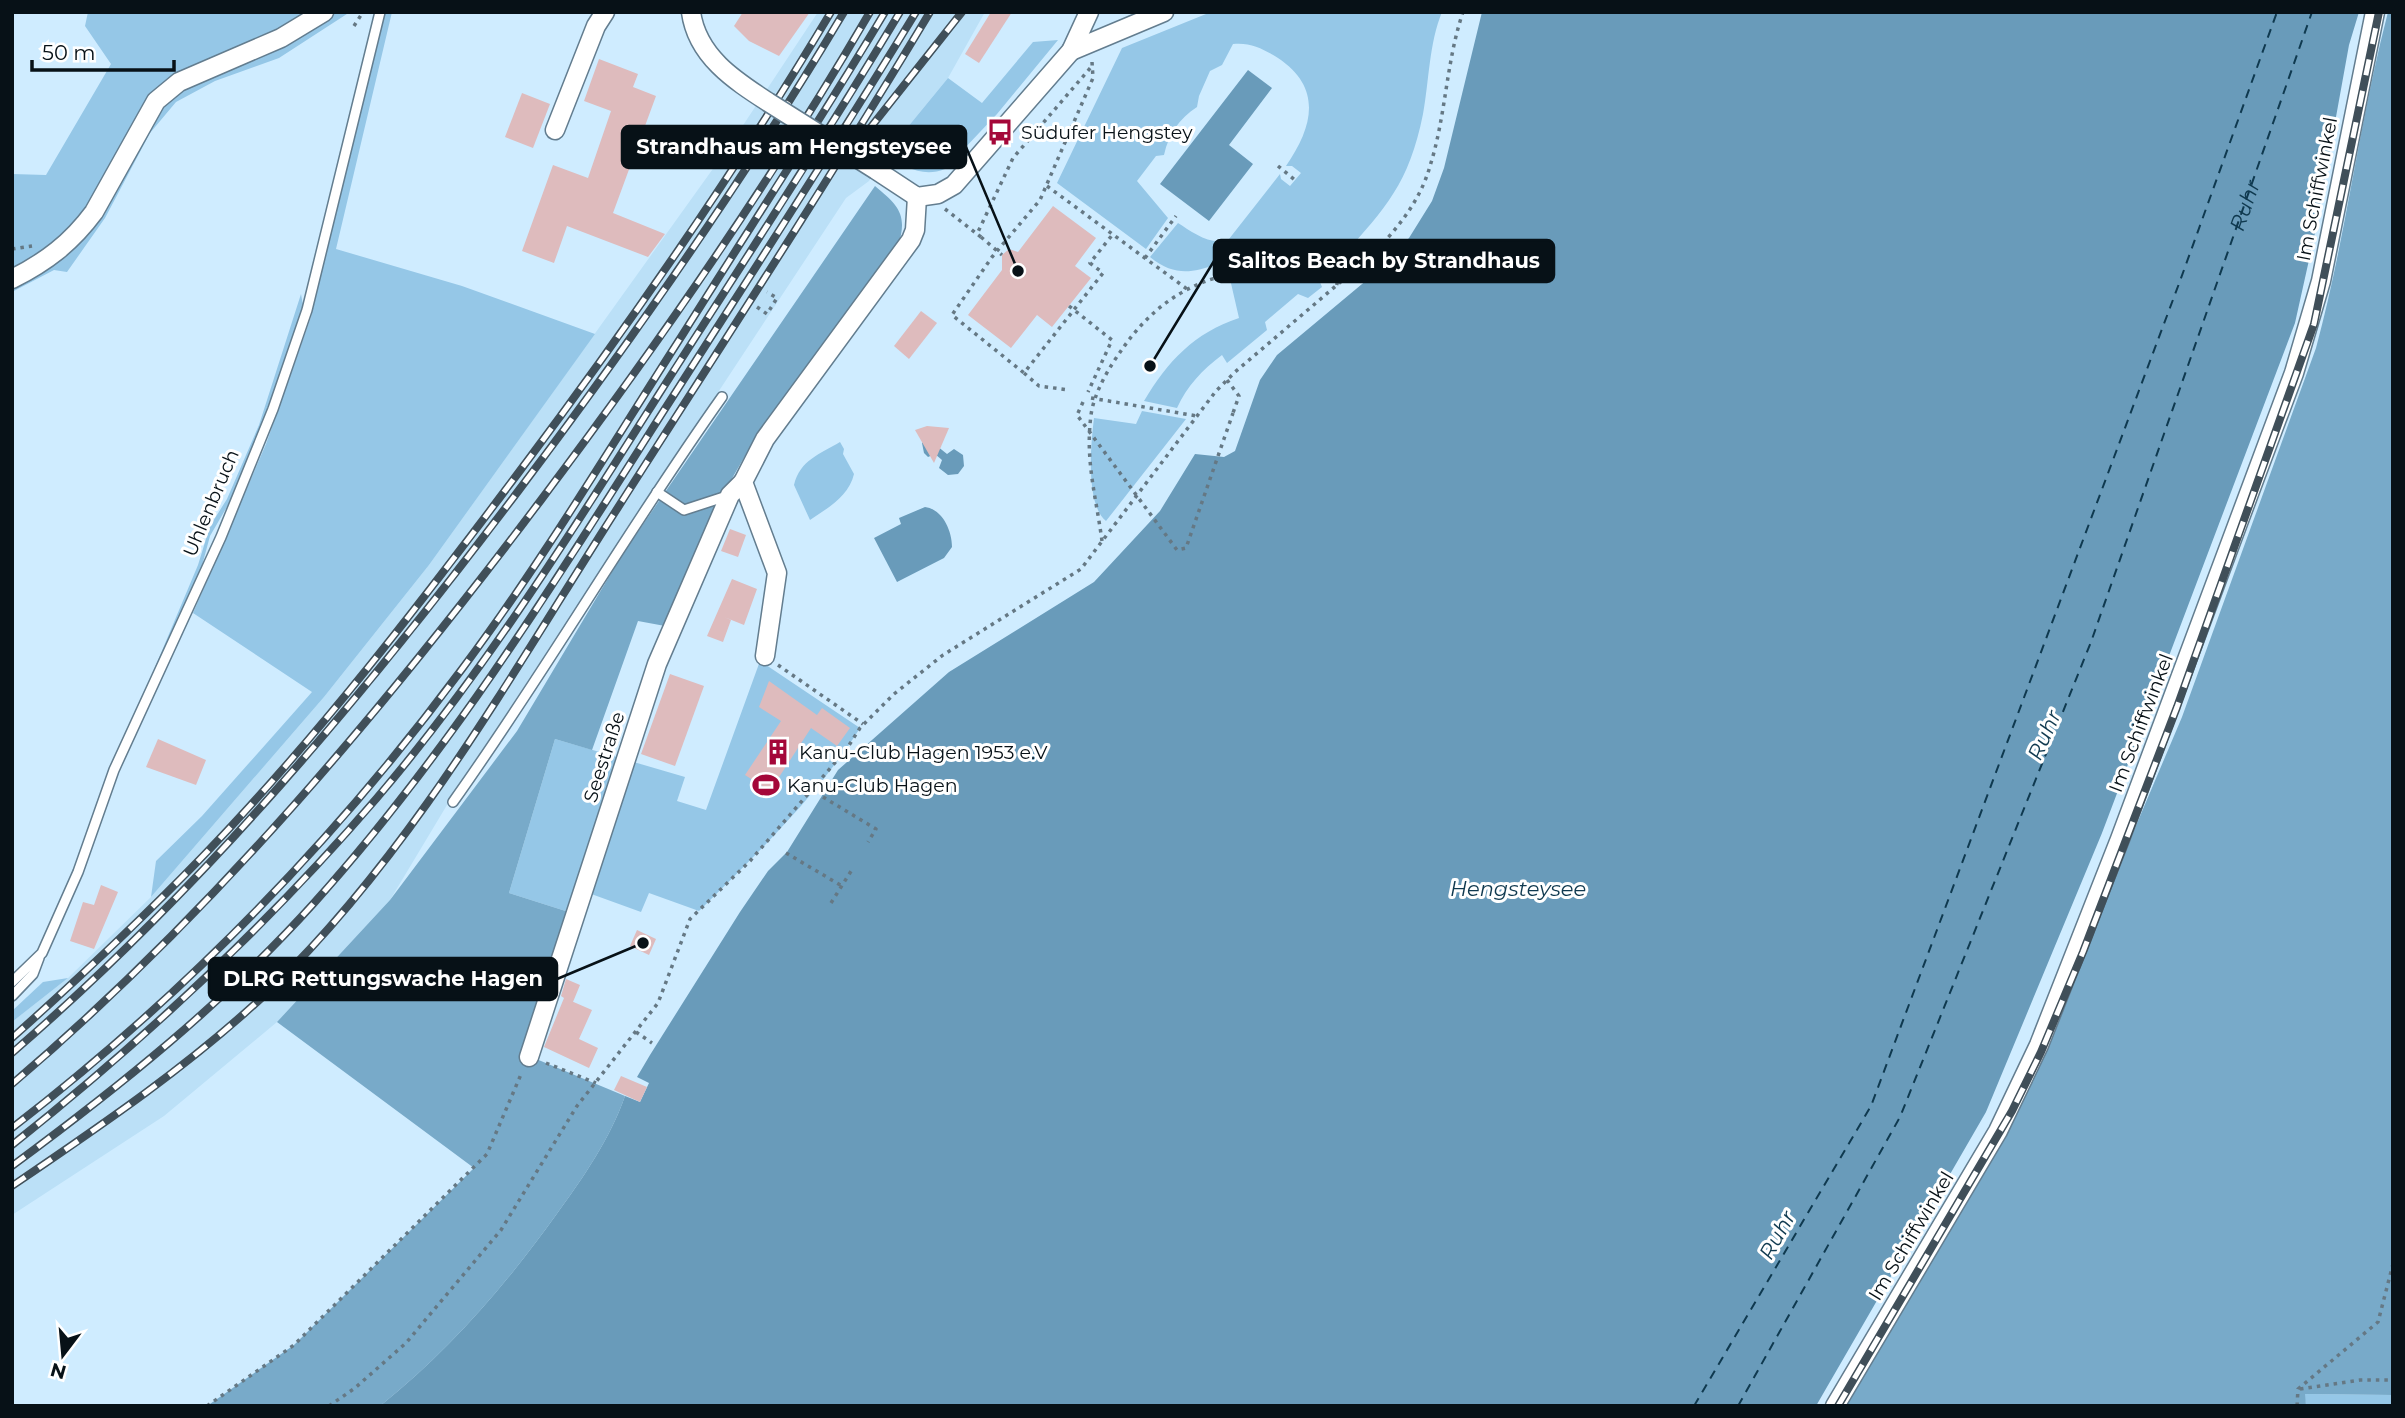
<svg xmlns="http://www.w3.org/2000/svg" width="2405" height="1418" font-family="Montserrat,sans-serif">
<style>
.built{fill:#bbe0f7}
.green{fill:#95c7e7}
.forest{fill:#78aac9}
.water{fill:#699bba}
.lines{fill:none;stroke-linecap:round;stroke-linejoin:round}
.ferry{stroke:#0f394f;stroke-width:2;stroke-dasharray:9 7;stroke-linecap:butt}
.building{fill:#debbbd}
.lane-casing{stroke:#637d8f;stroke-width:12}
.street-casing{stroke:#637d8f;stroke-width:21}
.path{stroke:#657884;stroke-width:3.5;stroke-dasharray:3.5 5;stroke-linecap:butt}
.lane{stroke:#fff;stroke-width:9}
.street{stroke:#fff;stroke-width:18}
.rail-casing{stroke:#404f59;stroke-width:8}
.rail{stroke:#fff;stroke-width:5;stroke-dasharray:16;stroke-linecap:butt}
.street-bridge-casing{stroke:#637d8f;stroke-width:21;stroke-linecap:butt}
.path-bridge{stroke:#657884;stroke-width:3.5;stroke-dasharray:3.5 5;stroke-linecap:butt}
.street-bridge{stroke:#fff;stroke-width:18}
.labels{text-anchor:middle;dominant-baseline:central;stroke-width:6;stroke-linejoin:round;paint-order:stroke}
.poi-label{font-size:19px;fill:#071117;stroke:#fff;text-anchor:start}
.street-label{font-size:19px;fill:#071117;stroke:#fff}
.water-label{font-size:21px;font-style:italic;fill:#0f394f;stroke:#fff}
.leader{fill:none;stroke:#071117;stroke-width:2.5}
.callout-dot{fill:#071117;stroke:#fff;stroke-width:2.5}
.callout{fill:#071117;stroke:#071117;stroke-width:2.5}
.callout-label{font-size:21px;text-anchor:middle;font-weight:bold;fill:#fff}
</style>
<rect width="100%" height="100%" fill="#cfecff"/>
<!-- built -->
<path class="built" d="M818,12H985L948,78L884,156L869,181L846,198L456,790L390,900L277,1022L164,1116L12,1215V1022L68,978L151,897L324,697L429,565L730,145Z"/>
<!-- green -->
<g class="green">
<path d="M88,12H308L289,25L183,73L87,211L63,239L12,270V174L46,175L111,64L85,26Z"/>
<path d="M333,12H350L279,58L215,81L176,102L150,133L105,218L67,272L54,270L12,292V284L48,267L172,93Z"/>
<path d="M383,12H392L336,249L462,286L595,334L429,565L324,697L151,897L156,861L202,816L312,692L193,613L266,444L311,317Z"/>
<path d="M1211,12H1442C1429,43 1429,82 1423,114C1408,189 1382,211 1334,266C1305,261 1277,254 1247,257C1209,261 1187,287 1150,257L1178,223C1192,232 1212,247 1229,239L1280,174L1281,179L1290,186L1301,173L1292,166H1286C1313,127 1323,88 1278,58C1264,49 1250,42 1233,44L1222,65L1210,71L1199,96L1197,107C1179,119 1169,133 1164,155L1156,156L1137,181L1168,218L1146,249L1057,183L1122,48Z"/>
<path d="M1058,40L997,114L945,169C922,178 905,166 884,156L948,78L982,103L1033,42Z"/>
<path d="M1269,275L1320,282L1322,287L1308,298L1298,294L1265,322L1267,330L1227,363L1222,355C1202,370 1187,386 1177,408L1144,401C1168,361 1194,333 1239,318L1230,279Z"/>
<path d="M301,294L303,305L294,341L264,420L235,493L210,536L200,573L153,672L198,565L210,526L227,499L259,425Z"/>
<path d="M1142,411L1186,419L1106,521C1085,504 1091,443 1094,418L1136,424Z"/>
<path d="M840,442L844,449L843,454L854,474C849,496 828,508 810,520L794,485C800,460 820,454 840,442Z"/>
<path d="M760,661L860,728C817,796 756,855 699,911L649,893L641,912L583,891L575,914L509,893L555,739L685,777L677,801L706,810Z"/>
<path d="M68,978L12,1022V1011L43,982Z"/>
<path d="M2304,1394L2393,1395V1406H2306Z"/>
</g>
<!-- forest -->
<g class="forest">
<path d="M2388,12H2393V1395L2305,1394L2306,1406H1846L2002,1142L2182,717L2316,348C2346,237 2359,123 2388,12Z"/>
<path d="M875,186C899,206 908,215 898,246L758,433L714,510L665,626L638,621L592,750L555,739L509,893L575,914L529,1056L625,1096C610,1139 583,1178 556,1215C505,1286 449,1351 380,1406H207L294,1345L474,1168L277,1022L390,900L517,731L622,555Z"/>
</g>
<!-- water -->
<g class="water">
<path d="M1482,12H2359L2349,45L2315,233L2295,323L2102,833L1986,1112L1816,1406H380C449,1351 505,1286 556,1215C583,1178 610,1139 625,1096L640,1102L649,1083L637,1077L650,1055L740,912L768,871L787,852L838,770L949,672L1094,582L1160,511L1195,454L1224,457L1235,451L1260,380L1277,355L1380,269L1409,238L1432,201L1444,168Z"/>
<path d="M1248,70L1272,88L1229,145L1253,164L1209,221L1160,184Z"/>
<path d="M927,438L947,454L954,449L963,455L964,466L958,474L948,475L939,468L942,460L935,454L928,457L924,453L922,443Z"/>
<path d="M925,507C942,509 952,530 952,547L944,558L897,582L874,538L901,524L899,518Z"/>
</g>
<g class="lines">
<!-- ferry -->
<g class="ferry">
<path d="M1694,1406L1871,1106L2180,281L2277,12"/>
<path id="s1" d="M1738,1406L1900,1117L2091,642L2312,12"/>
</g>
</g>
<!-- building -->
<g class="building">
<path d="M743,12H810L779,56L749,41L734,26Z"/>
<path d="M991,12H1012L979,63L965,54Z"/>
<path d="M599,59L638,74L633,87L656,96L613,213L665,234L648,257L567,226L554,263L522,251L553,165L588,178L611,111L584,101Z"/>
<path d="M522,93L550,104L533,148L505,137Z"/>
<path d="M1053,206L1096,238L1075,266L1091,278L1052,327L1037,315L1011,348L968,315L1002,270V255L1009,249L1018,252Z"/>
<path d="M921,311L937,323L909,359L894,346Z"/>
<path d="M927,426L949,428L934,463L915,430Z"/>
<path d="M730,529L746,535L738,557L721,551Z"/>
<path d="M732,579L757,589L744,625L724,617L731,620L723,642L707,636Z"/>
<path d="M670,674L704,686L675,766L641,754Z"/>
<path d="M769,681L817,715L822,708L850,728L837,746L811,728L770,791L745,775L781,721L759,707Z"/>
<path d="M158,739L206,760L196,785L146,767Z"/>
<path d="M101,885L118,892L94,949L70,941L83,902L94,905Z"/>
<path d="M637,930L656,939L649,955L630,946Z"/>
<path d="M566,979L580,985L573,1002L569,1000L592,1010L579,1039L598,1048L589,1068L544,1047L564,998L561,996Z"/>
<path d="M621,1076L647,1087L640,1102L614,1090Z"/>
</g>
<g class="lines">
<!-- lane casing -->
<g class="lane-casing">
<g id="lane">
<path d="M657,492L684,510L730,495"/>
<path d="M453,802C547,670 628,529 722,397"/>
<path d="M12,982L42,953L78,872L114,770L221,537L273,409L307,310L380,12"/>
<path d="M12,996L33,974L39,958"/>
</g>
</g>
<!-- street casing -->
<g class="street-casing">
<g id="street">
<path d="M691,12C697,56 734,80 768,102"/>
<path d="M1071,51L1164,12"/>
<path d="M555,130L596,26L605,12"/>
<path d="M876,170L917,197L938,194L954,185L1071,51L1089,12"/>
<path d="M12,279C46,262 71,243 94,212L156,101L179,82L281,38L324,12"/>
<path d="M765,656L777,573L743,482L765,439L911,240L915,230L917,197"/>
<path d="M529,1057L657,664L730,495L743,482"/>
<path d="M1835,1406L1998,1131L2039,1045L2120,839L2294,373L2321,281L2375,12"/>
</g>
</g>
<!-- path -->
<g class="path">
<path d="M354,26L363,12"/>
<path d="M1092,62L1093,78L1040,200L992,257L952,315L1024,373L1103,273L1090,263L1113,234"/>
<path d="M1278,166L1295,180"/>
<path d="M1047,186L1187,289"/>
<path d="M945,209L977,234"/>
<path d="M981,237L977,234L1013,158L1092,66"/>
<path d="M12,249L32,246"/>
<path d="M1145,258L1176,216"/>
<path d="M757,307L767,314L777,298L767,292"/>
<path d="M1024,373L1039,386L1069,390"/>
<path d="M1227,380L1239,396L1233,413"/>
<path d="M1091,398L1197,416"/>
<path d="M1102,541C1096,496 1085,461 1091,415C1094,392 1110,366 1123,348C1176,272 1254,256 1339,284"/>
<path d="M778,665L863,724"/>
<path d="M823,797L876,829L868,842"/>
<path d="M786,853L842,886"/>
<path d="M831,903L853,868"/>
<path d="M636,1032L652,1043"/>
<path d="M546,1063L596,1083"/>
<path d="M2300,1389L2360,1380H2393"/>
<path d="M207,1406L294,1345L487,1154L522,1072"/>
<path d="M329,1406L355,1388L406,1343L501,1230L577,1106L658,1003L690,919L750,861L846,750L860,728L894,694L943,655L1081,569L1216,391L1235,372L1371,256C1396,230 1420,202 1430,166C1446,116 1446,62 1463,12"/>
<path d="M2297,1406L2298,1389L2378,1322L2393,1264"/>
</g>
<!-- lane -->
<use href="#lane" class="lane"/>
<!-- street -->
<use href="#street" class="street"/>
<!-- rail casing -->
<g class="rail-casing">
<g id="rail">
<path d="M867,132L962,12"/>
<path d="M12,1038C78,979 142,919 204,855C318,737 420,604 519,472C630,324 736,171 831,12"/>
<path d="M12,1053C204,887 367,692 519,490C635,336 745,178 844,12"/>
<path d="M12,1084C213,913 383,710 541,500C659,343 771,182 870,12"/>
<path d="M12,1128C183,996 333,843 462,669C542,562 611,446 683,334C750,227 820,121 885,12"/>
<path d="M12,1145C144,1040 266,927 376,799C483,674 571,533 659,394C740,267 823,141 900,12"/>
<path d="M12,1166C119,1087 224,1003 314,903C445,757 549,592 654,426C742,288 831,152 916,12"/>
<path d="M12,1186C102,1125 192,1064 271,989C407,857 503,689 603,531C713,358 825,187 930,12"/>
<path d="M1838,1406L2012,1111L2041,1052L2083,952L2177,707L2314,324L2379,12"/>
</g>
</g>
<!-- rail -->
<use href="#rail" class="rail"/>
<!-- street-bridge casing -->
<g class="street-bridge-casing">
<path id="street-bridge" d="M768,102L876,170"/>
</g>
<!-- path-bridge -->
<g class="path-bridge">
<path d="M981,237L1002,255"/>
<path d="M1069,306L1112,340L1088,392"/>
<path d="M1083,402L1077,415L1177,550L1186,548L1233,413"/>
</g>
<!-- street-bridge -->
<use href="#street-bridge" class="street-bridge"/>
</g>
<!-- icons -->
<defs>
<g id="bus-bare" transform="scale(2.1)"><path d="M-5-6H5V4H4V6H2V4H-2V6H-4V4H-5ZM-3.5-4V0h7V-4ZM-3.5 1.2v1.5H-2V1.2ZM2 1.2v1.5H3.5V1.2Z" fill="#a40739" stroke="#fff" stroke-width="2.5" paint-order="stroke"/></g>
<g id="building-bare" transform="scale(2.1)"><path d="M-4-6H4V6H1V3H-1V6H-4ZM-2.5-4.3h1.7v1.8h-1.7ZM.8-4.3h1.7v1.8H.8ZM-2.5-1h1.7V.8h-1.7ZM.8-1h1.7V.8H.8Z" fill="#a40739" stroke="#fff" stroke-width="2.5" paint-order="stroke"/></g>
<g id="stadium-bare" transform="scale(2.1)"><path d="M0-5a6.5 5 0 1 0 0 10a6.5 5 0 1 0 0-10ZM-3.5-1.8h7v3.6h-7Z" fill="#a40739" stroke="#fff" stroke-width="2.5" paint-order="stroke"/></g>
</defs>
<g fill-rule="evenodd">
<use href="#bus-bare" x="1000" y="132"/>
<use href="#building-bare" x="778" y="752"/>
<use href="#stadium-bare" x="766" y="785"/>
</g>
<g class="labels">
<!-- poi labels -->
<g class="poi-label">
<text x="1021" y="132">Südufer Hengstey</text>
<text x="799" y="752">Kanu-Club Hagen 1953 e.V</text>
<text x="787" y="785">Kanu-Club Hagen</text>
</g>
<!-- street labels -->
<g class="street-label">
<text transform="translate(2317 189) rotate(-79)">Im Schiffwinkel</text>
<text transform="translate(211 503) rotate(-67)">Uhlenbruch</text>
<text transform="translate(2141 723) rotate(-69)">Im Schiffwinkel</text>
<text transform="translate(604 757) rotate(-72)">Seestraße</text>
<text transform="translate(1911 1236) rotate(-59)">Im Schiffwinkel</text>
</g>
<!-- water labels -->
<g class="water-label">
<text stroke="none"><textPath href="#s1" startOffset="1306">Ruhr</textPath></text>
<text transform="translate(2044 735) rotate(-66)">Ruhr</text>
<text x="1518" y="888">Hengsteysee</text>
<text transform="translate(1777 1235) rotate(-61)">Ruhr</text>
</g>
</g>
<!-- callouts -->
<path class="leader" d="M1018 271L966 147M1150 366L1214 261M643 943L557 979"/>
<g class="callout-dot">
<circle cx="1018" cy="271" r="7"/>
<circle cx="1150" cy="366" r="7"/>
<circle cx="643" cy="943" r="7"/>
</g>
<g class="callout">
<rect x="622" y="126" width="344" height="42" rx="7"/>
<rect x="1214" y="240" width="340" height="42" rx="7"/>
<rect x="209" y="958" width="348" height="42" rx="7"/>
</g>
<g class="callout-label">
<text x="794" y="154">Strandhaus am Hengsteysee</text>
<text x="1384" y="268">Salitos Beach by Strandhaus</text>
<text x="383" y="986">DLRG Rettungswache Hagen</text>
</g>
<!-- border -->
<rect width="2405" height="1418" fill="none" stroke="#071117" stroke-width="28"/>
<!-- north arrow -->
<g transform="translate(63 1355) rotate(196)" stroke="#ffffff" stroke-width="5" paint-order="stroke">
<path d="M0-5L12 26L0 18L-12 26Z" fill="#071117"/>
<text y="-10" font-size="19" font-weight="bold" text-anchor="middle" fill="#071117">N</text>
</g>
<!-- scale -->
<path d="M32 60v10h142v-10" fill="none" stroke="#071117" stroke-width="3.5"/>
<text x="42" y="60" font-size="21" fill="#071117" stroke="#ffffff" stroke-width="5" paint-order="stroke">50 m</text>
</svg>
